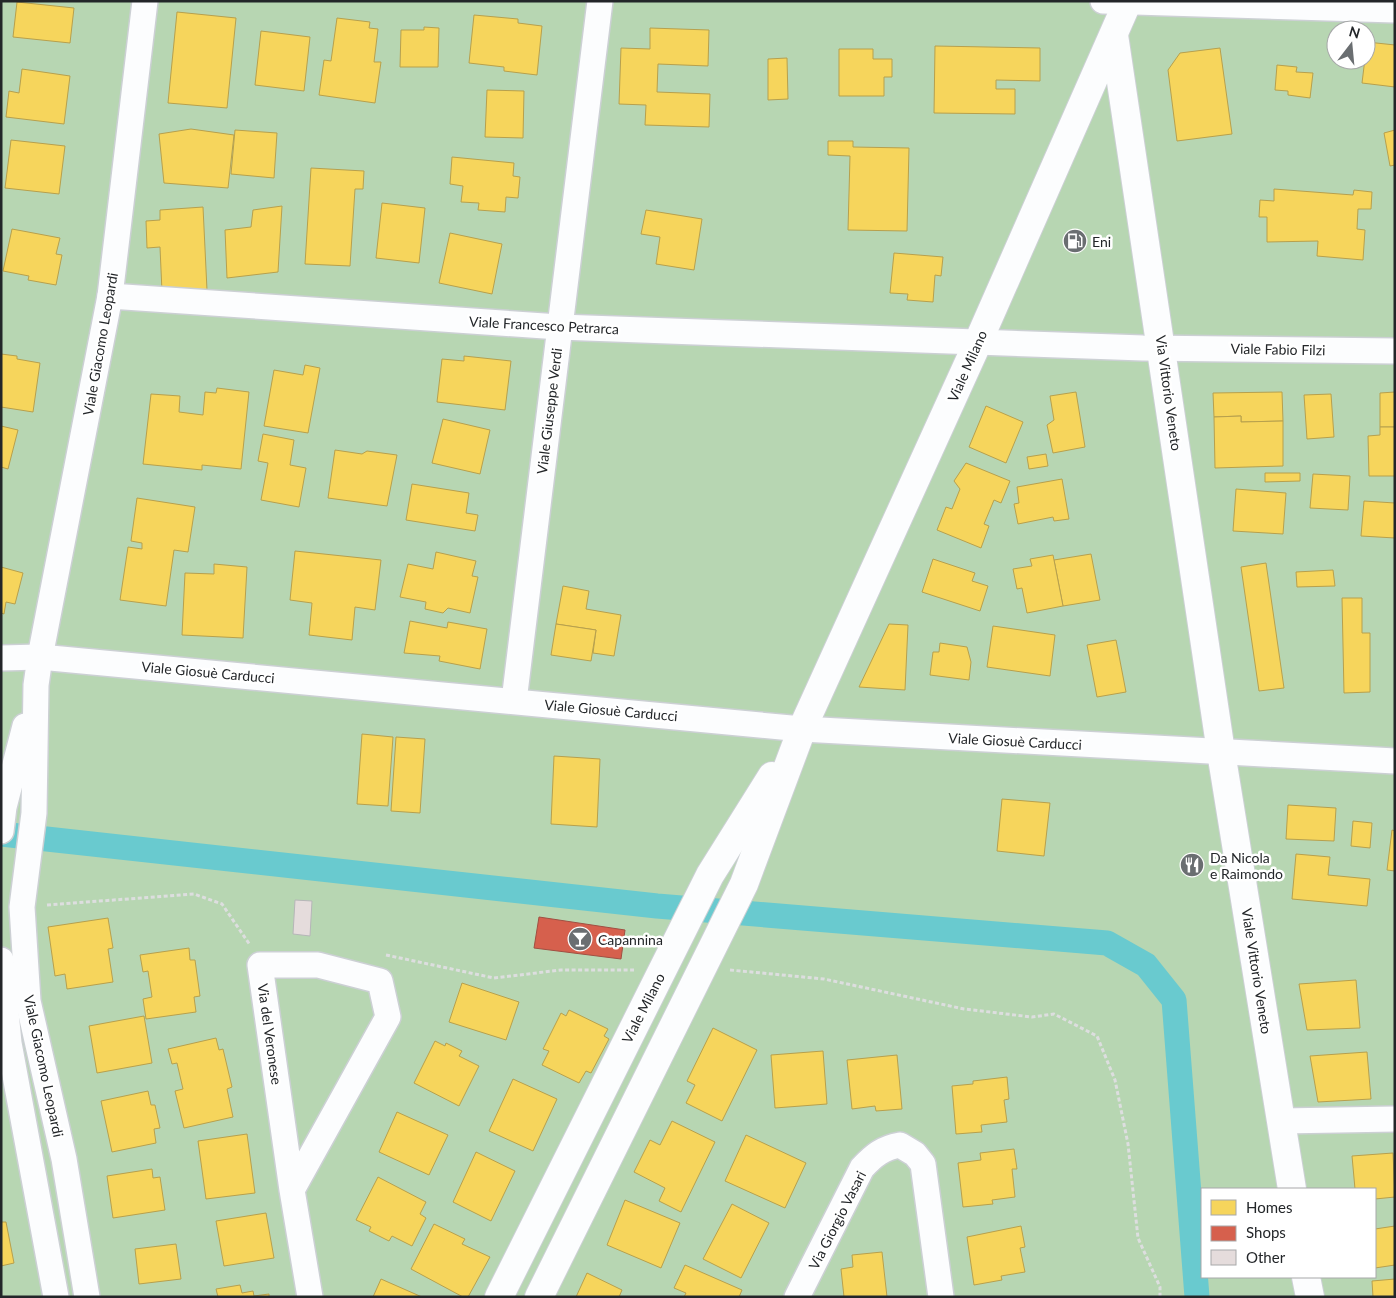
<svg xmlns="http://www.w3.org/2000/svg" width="1396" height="1298" font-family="Lato,sans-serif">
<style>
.forest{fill:#b7d6b2;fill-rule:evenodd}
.homes{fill:#f6d55c;stroke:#b7a04d}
.shops{fill:#d6604d;stroke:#a04f42}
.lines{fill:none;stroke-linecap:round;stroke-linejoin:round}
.canal{stroke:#69cacf;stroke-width:25}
.building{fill:#e5dcdc;stroke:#b6b6b8}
.street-casing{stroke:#ccd0d4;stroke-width:28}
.secondary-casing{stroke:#ccd0d4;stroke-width:30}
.path{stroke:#dddedf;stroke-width:3;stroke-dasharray:4 2.5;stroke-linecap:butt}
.street{stroke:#fcfdfe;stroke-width:25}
.secondary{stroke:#fcfdfe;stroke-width:28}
.labels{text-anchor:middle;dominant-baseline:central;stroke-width:5;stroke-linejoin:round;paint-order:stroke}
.poi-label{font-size:14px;fill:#232629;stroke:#fff;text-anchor:start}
.street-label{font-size:14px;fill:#232629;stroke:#fff}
</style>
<rect width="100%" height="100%" fill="#eef3f8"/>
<!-- forest -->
<path class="forest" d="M1,1H1395V1297H1ZM1336,30H1366V60H1336ZM1202,1189H1375V1277H1202Z"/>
<!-- homes -->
<g class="homes">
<path d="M17,2L74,8L70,43L13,37Z"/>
<path d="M177,12L236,18L227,108L168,103Z"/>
<path d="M474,15L518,19V23L542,26L537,75L504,71V67L469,63Z"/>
<path d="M337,18L370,22L369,28L378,29L374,62H381L375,103L319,95L324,60L331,61Z"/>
<path d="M424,27L439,28L438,67H400L401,30H424Z"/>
<path d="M650,28L709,30L708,66L658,64L657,92L710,94L709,127L645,125L646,105L619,104L621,48L650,49Z"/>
<path d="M261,31L310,37L304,91L255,85Z"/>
<path d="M1367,42L1395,45V87L1362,83Z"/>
<path d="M935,46L1040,48V81L996,80V89H1015V114L934,113Z"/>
<path d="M1220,48L1232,134L1177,141L1168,70L1180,53Z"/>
<path d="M839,49H873V59H892V77H884V96H839Z"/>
<path d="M787,58L788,99L768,100V59Z"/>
<path d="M1277,65L1297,67L1296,72L1313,73L1310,98L1288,95V91L1275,90Z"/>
<path d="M22,69L70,76L64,124L6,117L9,91L19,93Z"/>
<path d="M487,90L524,91L523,138L485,137Z"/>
<path d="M191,129L234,135L228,188L164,183L159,134Z"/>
<path d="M235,130L277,133L274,178L231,174Z"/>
<path d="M1395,130V165L1390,166L1384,133Z"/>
<path d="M11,140L65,146L59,194L5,188Z"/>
<path d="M828,141H853V147L909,148L907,231L848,230L850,156L828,155Z"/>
<path d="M452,157L514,163L513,176L520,177L518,198L506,197L505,212L478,210L479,203L461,202L463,186L450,184Z"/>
<path d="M311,168L364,171L363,189H355L350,266L305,264Z"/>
<path d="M1274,189L1353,195L1354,190L1372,192L1371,209H1358L1357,229L1365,230L1363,260L1317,256L1318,241L1267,242V217H1259L1260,200L1274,201Z"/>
<path d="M382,203L425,208L419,263L376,258Z"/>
<path d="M282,206L278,272L227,278L225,230L251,227L253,210Z"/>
<path d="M203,207L207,290L162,292L160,247L147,248L146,221L160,220V210Z"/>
<path d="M646,210L702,219L694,270L656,264L660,237L641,234Z"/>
<path d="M12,229L60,238L56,254L62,255L56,285L28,280L29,276L3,271Z"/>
<path d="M450,233L502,244L492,294L439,283Z"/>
<path d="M894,253L943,257L941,276L935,275L933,302L907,300L908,294L890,293Z"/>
<path d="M1,354L17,356V359L40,363L33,412L1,407Z"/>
<path d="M464,356L511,361L505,410L437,402L442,359L464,361Z"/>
<path d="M305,365L320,368L308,433L264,426L274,370L303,375Z"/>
<path d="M217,388L249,392L241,469L202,465V470L143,464L151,394L180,396L179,412L203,415L205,392L216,393Z"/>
<path d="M1076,392L1085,447L1053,453L1047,425L1054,420L1050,396Z"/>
<path d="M1282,392L1283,421L1241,422V416L1214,417L1213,393Z"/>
<path d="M1395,392V427H1380V393Z"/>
<path d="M1331,394L1334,437L1307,439L1304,395Z"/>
<path d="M986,406L1023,422L1006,463L969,447Z"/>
<path d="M1241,416V422L1283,421V466L1215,468L1214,417Z"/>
<path d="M443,419L490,430L480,474L432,463Z"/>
<path d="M1,426L18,430L8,469L1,467Z"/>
<path d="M1380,427H1395V476H1369L1368,436L1380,435Z"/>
<path d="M263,434L294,440L290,465L306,468L299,507L261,500L268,463L258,461Z"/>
<path d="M335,450L362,454L367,451L397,455L387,506L328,498Z"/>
<path d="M1046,454L1048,466L1029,469L1027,457Z"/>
<path d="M966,463L1010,481L1001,503L994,500L984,524L989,526L981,548L937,530L946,507L952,509L960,489L954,481Z"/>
<path d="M1265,473H1300V481L1265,482Z"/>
<path d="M1313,474L1350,476L1348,510L1310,508Z"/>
<path d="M1062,479L1069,519L1054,521L1053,517L1018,524L1014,504L1019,503L1017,487Z"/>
<path d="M412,484L469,493L466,513L478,515L475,531L406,520Z"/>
<path d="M1236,489L1286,493L1283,534L1233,531Z"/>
<path d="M137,498L195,507L188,552L174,550L166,606L120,600L128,547L142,549V543L131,541Z"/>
<path d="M1364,501L1395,503V538L1361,536Z"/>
<path d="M295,551L381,560L375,610L355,607L352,640L309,635L312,603L290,600Z"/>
<path d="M436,552L476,561L472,576L478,577L470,613L448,608L443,613L425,609L426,602L400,597L408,564L433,569Z"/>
<path d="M1091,554L1100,600L1063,606L1054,560Z"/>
<path d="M1053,555L1063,606L1027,613L1022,588L1017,589L1013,569L1032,566L1030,559Z"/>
<path d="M933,559L975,573L972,581L988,586L980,611L922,592Z"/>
<path d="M1266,563L1284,688L1259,691L1241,567Z"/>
<path d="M214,564L247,567L243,638L182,635L185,573L214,574Z"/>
<path d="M1,567L23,573L15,604L6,602L4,614L1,613Z"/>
<path d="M1333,570L1335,586L1297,587L1296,572Z"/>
<path d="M563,586L589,591L586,609L621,615L614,656L593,653L596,630L556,624Z"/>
<path d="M1342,598H1362V633H1370V692L1344,693Z"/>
<path d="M410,621L447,628L448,622L487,629L480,669L439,661L440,656L404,653Z"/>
<path d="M556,624L596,630L591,661L551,655Z"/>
<path d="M889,624L908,625L905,690L859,687Z"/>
<path d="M993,626L1055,635L1050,676L987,667Z"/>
<path d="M1116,640L1126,692L1097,697L1087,645Z"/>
<path d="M940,643L967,647L971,662L969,680L930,675L933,652H939Z"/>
<path d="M362,734L393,737L388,806L357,804Z"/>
<path d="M396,737L425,739L420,813L391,811Z"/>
<path d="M554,756L600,759L597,827L551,824Z"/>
<path d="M1002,799L1050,803L1044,856L997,851Z"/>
<path d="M1288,805L1336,808L1334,841L1286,839Z"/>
<path d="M1353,821L1372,823L1370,848L1351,846Z"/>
<path d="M1392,830L1395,831V871L1387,870Z"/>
<path d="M1296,854L1330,857L1328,875L1370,879L1367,906L1292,899Z"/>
<path d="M108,918L113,948L108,949L113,982L67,989L65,974L55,976L48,927Z"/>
<path d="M189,948L190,960H195L200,996L194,997L196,1012L146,1019L143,999L152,997L148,971L143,972L140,955Z"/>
<path d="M1356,980L1360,1028L1307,1030L1299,984Z"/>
<path d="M462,983L519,1002L506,1040L449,1022Z"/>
<path d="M569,1010L608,1029L604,1036L609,1039L591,1073L586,1071L579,1083L542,1065L549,1051L543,1049L561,1013L566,1016Z"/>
<path d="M144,1016L152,1063L97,1073L89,1026Z"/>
<path d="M713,1028L757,1050L722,1121L686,1103L695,1085L687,1081Z"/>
<path d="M216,1038L219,1050L223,1049L232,1087L227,1089L233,1117L184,1128L175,1091L183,1089L177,1063L172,1064L168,1049Z"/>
<path d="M435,1041L445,1046L446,1043L462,1051L459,1056L479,1066L459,1106L414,1083Z"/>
<path d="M823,1051L827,1104L775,1108L771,1055Z"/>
<path d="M1367,1052L1371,1099L1318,1102L1310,1056Z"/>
<path d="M897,1055L902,1109L876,1111L875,1106L852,1109L847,1060Z"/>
<path d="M1007,1077L1009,1099L1004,1100L1007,1122L981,1125L982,1132L956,1134L952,1086L973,1084V1081Z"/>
<path d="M513,1079L557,1099L533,1151L489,1131Z"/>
<path d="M148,1091L151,1105H155L160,1128L154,1129L156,1143L112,1152L101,1101Z"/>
<path d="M397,1112L448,1135L429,1175L379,1152Z"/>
<path d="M672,1121L715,1142L681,1212L659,1201L665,1188L634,1172L650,1140L660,1145Z"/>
<path d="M247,1134L255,1193L206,1199L198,1141Z"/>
<path d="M746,1135L806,1163L785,1208L725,1181Z"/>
<path d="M1014,1149L1017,1169H1012L1015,1197L992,1200L993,1204L963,1207L958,1163L981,1160L980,1153Z"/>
<path d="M476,1152L515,1171L491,1221L453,1202Z"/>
<path d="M1393,1153L1395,1197L1375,1199V1189H1355L1352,1156Z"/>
<path d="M152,1169L153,1178L160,1177L165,1210L113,1218L107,1176Z"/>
<path d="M378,1177L426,1202L420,1214L426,1218L412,1246L392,1236L389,1241L369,1231L371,1227L356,1220Z"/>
<path d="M625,1200L680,1223L661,1268L607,1245Z"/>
<path d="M732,1204L769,1223L741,1278L703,1259Z"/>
<path d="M266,1213L274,1258L224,1266L216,1221Z"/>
<path d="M1,1222H6L14,1263L1,1266Z"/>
<path d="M434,1224L465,1239L462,1244L490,1257L468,1297H463L411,1269Z"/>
<path d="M1021,1226L1025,1247L1020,1248L1025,1272L1001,1276L1002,1280L974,1285L967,1237Z"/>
<path d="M1395,1226V1265L1375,1268V1229Z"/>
<path d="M176,1244L181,1279L139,1284L135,1249Z"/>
<path d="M882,1252L887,1297H844L841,1269L853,1267L852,1255Z"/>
<path d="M685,1265L742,1290L739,1297H684L686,1293L674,1288Z"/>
<path d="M587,1273L622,1290L619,1297H576Z"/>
<path d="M381,1279L422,1297H373Z"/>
<path d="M1395,1279V1297H1373L1372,1281Z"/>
<path d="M240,1285L242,1293L253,1291L254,1296L269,1294V1297H218L216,1289Z"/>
</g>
<!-- shops -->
<path class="shops" d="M539,917L625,930L621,959L534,948Z"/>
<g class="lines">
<!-- canal -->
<path class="canal" d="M1,834L657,906L1107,943L1146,965L1174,1000L1197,1297"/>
</g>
<!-- building -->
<path class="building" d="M295,900L312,901L310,936L293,934Z"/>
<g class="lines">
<!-- street casing -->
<g class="street-casing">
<g id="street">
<path d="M1103,1L1395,10"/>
<path d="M110,296L559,327L1143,348L1395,351"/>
<path d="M1,658L40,657L802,729L1395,761"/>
<path d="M514,701L600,1"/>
<path d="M1,831L4,807L25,726"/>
<path d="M1,960L9,1043L56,1297"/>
<path d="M1281,1121L1395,1119"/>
<path d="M292,1190L388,1017L380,981L318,965H260L292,1190L310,1297"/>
<path d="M87,1297L64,1159L28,1001L22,907L34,813L36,685L40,657L110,296L145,1"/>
<path d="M797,1297L862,1168C874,1155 883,1148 900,1145L915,1154L923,1164L941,1297"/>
</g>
</g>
<!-- secondary casing -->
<g class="secondary-casing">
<g id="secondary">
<path d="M1114,35L1221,752L1292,1189"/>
<path d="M1306,1277L1310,1297"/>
<path d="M499,1297L710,875L772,776"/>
<path d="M539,1297L744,884L802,729L978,342L1128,1"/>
</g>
</g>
<!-- path -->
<g class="path">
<path d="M47,905L194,894L222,904L250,945"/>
<path d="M386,955L494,978L561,970H634"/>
<path d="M730,970L824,979L964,1009L1032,1017L1054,1014L1097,1036L1115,1080L1128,1144L1138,1238L1160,1287V1297"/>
</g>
<!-- street -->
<use href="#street" class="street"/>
<!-- secondary -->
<use href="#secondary" class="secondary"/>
</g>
<!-- icons -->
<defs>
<g id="fuel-disc" transform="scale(1.25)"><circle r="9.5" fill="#6a6e71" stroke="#fff"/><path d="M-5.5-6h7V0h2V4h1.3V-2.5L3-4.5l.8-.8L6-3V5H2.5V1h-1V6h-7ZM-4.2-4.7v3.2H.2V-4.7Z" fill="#fff"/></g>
<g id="restaurant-disc" transform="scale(1.25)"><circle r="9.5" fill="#6a6e71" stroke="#fff"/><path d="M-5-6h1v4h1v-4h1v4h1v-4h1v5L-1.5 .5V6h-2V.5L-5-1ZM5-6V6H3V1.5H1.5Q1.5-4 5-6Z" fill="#fff"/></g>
<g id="bar-disc" transform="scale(1.25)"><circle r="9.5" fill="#6a6e71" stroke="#fff"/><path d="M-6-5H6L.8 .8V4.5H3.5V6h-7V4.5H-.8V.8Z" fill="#fff"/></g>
</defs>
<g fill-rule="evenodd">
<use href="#fuel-disc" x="1075" y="241"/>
<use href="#restaurant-disc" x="1192" y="865"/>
<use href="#bar-disc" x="580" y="939"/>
</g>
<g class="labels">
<!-- poi labels -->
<g class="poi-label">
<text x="1092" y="241">Eni</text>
<text x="1210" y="857">Da Nicola<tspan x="1210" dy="16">e Raimondo</tspan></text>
<text x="598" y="939">Capannina</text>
</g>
<!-- street labels -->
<g class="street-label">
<text transform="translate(544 325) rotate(3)">Viale Francesco Petrarca</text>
<text transform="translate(100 344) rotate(-80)">Viale Giacomo Leopardi</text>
<text transform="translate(1278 349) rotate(1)">Viale Fabio Filzi</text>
<text transform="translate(967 366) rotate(-66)">Viale Milano</text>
<text transform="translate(1169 393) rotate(82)">Via Vittorio Veneto</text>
<text transform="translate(549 411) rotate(-83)">Viale Giuseppe Verdi</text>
<text transform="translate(208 672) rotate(5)">Viale Giosuè Carducci</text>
<text transform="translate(611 710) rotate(5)">Viale Giosuè Carducci</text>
<text transform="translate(1015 741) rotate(3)">Viale Giosuè Carducci</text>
<text transform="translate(1257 971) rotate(81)">Viale Vittorio Veneto</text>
<text transform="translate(643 1008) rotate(-63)">Viale Milano</text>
<text transform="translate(270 1034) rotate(82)">Via del Veronese</text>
<text transform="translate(44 1066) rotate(78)">Viale Giacomo Leopardi</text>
<text transform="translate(837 1220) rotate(-63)">Via Giorgio Vasari</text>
</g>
</g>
<!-- border -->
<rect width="1396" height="1298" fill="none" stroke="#232629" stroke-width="5"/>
<!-- legend -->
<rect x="1201" y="1188" width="175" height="90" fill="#ffffff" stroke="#a7a8a9"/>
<rect x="1211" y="1200" width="25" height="15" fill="#f6d55c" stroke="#a7a8a9"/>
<text x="1246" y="1213" font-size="15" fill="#232629">Homes</text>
<rect x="1211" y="1226" width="25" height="15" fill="#d6604d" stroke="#a7a8a9"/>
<text x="1246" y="1238" font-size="15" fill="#232629">Shops</text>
<rect x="1211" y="1250" width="25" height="15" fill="#e5dcdc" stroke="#a7a8a9"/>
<text x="1246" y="1263" font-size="15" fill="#232629">Other</text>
<!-- north arrow -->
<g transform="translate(1351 45) rotate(16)"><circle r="24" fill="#ffffff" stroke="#a7a8a9"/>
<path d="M0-4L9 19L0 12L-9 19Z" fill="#6a6e71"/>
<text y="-8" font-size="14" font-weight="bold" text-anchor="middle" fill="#232629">N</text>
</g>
</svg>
